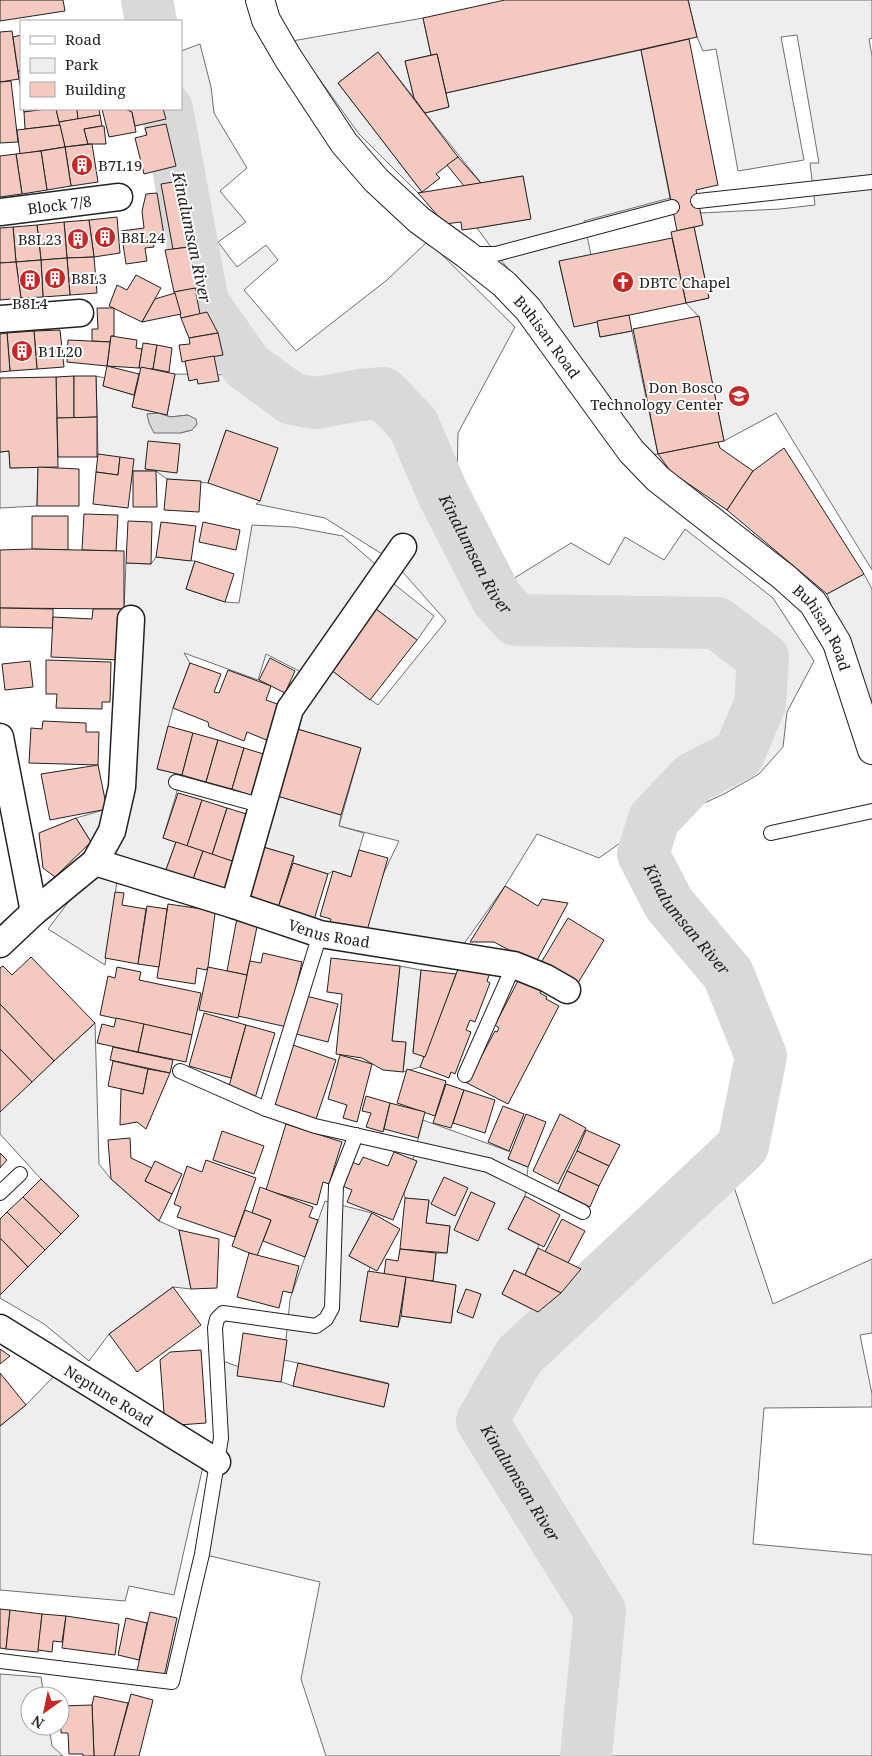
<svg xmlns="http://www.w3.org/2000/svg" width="872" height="1756" font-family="'Noto Serif',serif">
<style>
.green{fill:#eee;stroke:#6f6f6f}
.parking{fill:#ededed;stroke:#6f6f6f}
.water{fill:#d9d9d9;stroke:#6f6f6f}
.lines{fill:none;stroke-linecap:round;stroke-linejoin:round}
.river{stroke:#d9d9d9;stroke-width:52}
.building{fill:#f3c9c0;stroke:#222}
.lane-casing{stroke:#222;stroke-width:16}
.street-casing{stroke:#222;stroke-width:29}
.secondary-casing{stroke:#222;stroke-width:30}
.lane{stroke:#fff;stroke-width:14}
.street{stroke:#fff;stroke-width:26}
.secondary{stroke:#fff;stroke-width:28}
.labels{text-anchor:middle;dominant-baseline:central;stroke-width:4;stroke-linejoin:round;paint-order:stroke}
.poi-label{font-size:15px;fill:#222;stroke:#fff;text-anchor:start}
.street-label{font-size:15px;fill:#222;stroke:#fff}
.water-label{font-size:16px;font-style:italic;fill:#222;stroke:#fff}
</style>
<rect width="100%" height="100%" fill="#fff"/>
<!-- green -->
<g class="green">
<path d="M688,0H872V38L869,39L872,56V570L776,413L724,441L699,317L686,303L709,298L694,227L702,225L700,213L780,209L815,205L810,163H819L797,35L781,37L804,160L738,171L716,49L703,51L697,37Z"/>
<path d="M423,18L431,55L405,61L414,98L378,52L338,83L422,192L418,193L359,134L292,41Z"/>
<path d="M200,44L211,87L214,113L247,168L220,191L246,222L218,242L237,267L266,245L278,260L244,290L296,351L387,280L428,241L515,327L458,433L457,481L483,549L508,582L571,543L609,565L625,537L664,560L685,529L773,598L814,661L787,712L783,747L759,774L724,794L676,816L654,819L599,858L537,834L505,886L461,948L356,931L399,841L339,826L361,748L294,728L330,669L378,705L446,621L393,561L325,518L256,504L260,501L226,430L208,483L167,479L156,471H133L98,454L96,376L105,378L103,386L134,395L133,407L159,413L147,414L180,433L192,430L197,424L188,415L170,417L167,415L175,374L243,375L203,303L163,109H181V51Z"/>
<path d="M641,50L670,198L584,221L591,255L559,262L574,326L597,321L600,337L632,331L658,454L649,456L564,337L496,254L477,228L530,219L523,176L481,183L425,113L449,107L446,93Z"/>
<path d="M9,451L10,468L38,467L37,506L0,508V452Z"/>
<path d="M252,525L294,527L343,536L381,569L301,672L266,654L258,680L184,653L190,663L173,708L157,769L182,775L163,838L176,842L163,878L88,856L91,842L76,818L107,809L124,609L126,563L151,564L156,557L195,561L186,589L225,602L239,603Z"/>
<path d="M864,574L872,589V712L856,675L827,594Z"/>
<path d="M95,867L118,874L105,965L48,929Z"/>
<path d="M400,966L421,970L413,1052L425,1057L420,1067L403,1072L406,1043L392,1041Z"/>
<path d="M95,1023L99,1164L111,1179L159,1221L179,1230L191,1289L173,1287L109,1334L89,1361L44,1324L0,1298V1295L79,1216L41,1179L0,1134V1111Z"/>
<path d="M423,1120L511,1152L508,1159L528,1167L525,1196L508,1229L539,1245L525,1275L514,1270L502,1294L538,1312L553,1300L558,1306L546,1331L726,1163L773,1304L872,1259V1333L860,1335L872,1394V1407L764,1408L753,1544L872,1555V1756H326L301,1679L320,1582L202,1554L217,1462V1359L293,1386L384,1407L388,1383L284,1360L290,1299L325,1201L372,1213L349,1256L370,1267L360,1321L398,1327L401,1316L451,1323L456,1285L433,1281L436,1253H447L450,1226L426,1223L429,1201L405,1198L404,1194Z"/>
<path d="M54,1376L204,1462L174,1595L129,1586L125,1601L0,1590V1426L26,1405Z"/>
<path d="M0,1674L41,1677L44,1696H30V1726H49L52,1746L63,1756H0Z"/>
</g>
<!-- parking -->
<g class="parking">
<path d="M394,584L434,616L417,640L376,609Z"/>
<path d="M274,795L341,815L339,826L364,833L351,877L333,871L328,874L293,863L294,856L263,847Z"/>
</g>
<!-- water -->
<path class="water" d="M159,413L170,417L188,415L196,419L197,424L192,430L180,433H154L149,423L147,414Z"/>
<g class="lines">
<!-- river -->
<g class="river">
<path d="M147,0L151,21"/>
<path id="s1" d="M167,109L203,303L247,366L292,399L316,403L360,395L383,393L413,424L443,494L497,599L516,620L717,623L763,658L760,704L739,754L693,778L654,819L643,854L669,904L728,974L761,1056L743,1146L519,1356L482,1421L600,1611L586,1756"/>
</g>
</g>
<!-- building -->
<g class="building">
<path d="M0,0H63L65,11L0,21Z"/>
<path d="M505,0H688L697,37L446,93L437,54L431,55L423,18Z"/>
<path d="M12,31L19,79L0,82V32Z"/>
<path d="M21,35V71H18L13,37Z"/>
<path d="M689,39L718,185L696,190L703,225L677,231L641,50Z"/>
<path d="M378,52L458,157L436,174L440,178L422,192L338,83Z"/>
<path d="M437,54L449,107L425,113L414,98L405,61Z"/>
<path d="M18,71H21V90L19,79Z"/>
<path d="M11,81L18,142L0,143V82Z"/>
<path d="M23,109H46L24,112Z"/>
<path d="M46,109H56L60,125L25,129L24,112Z"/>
<path d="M56,109H77L78,119L59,122Z"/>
<path d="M77,109H99L100,115L78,119Z"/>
<path d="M102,109H126L132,112L136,132L109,137Z"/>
<path d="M126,109H163L166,119L135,126L132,112Z"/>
<path d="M100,115L102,126L84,129L88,144L65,147L59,122Z"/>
<path d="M166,124L176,166L144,174L135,138L147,135L145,128Z"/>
<path d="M60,125L65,147L20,154L17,130Z"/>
<path d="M102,126H104L106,144H88L84,129Z"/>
<path d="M92,144L98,182L71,186L65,147Z"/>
<path d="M65,147L71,186L47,190L41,151Z"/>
<path d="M41,151L47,190L22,194L16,154Z"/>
<path d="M16,154L22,194L0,197V156Z"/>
<path d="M458,157L481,183L464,186L447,165Z"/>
<path d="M523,176L531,219L477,228L462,230L461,222L445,224L418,193Z"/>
<path d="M179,181L189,247L173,249L161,184Z"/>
<path d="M157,193L165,241L153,243L154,247L145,248L147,261L126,264L121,231L144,228L142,211L146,194Z"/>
<path d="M117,217L120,253L94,257L89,220Z"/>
<path d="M89,220L94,257L67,258L64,222Z"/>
<path d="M64,222L67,258L41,260L37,225Z"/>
<path d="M37,225L41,260L16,262L13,227Z"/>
<path d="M13,227L16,262L0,263V228Z"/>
<path d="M694,227L709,298L686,303L671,232Z"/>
<path d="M672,238L686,303L574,327L559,261Z"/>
<path d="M189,247L198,288L174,292L165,250Z"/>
<path d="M94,257L97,293L70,295L67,258Z"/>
<path d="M67,258L70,295L43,297L41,260Z"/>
<path d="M41,260L43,297L21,298L16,262Z"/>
<path d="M16,262L21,298L0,300V263Z"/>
<path d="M136,275L161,288L142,322L109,306L117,285L127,290Z"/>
<path d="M195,288L200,314L181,318L174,292Z"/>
<path d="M175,293L181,314L142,322L155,299Z"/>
<path d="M97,308H114V336H111L110,342L92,341V329H98Z"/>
<path d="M207,312L218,333L189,338L181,318Z"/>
<path d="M629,315L632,331L600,337L597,321Z"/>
<path d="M699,316L724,441L658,454L633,329Z"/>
<path d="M60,330L64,367L37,369L34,331Z"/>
<path d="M34,331L37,369L10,371L7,333Z"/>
<path d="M7,333L10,371L0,372V334Z"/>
<path d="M218,333L223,355L182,362L179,345L190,344L189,338Z"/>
<path d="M111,336L137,340L136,348L142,349L139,368L107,366Z"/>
<path d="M68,340L110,342L107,366L67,362Z"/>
<path d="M143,343L157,345L153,369L139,368Z"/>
<path d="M157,345L172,348L169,372L153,369Z"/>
<path d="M214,356L219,381L198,384L197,379L189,381L185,361Z"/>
<path d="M107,366L139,374L134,395L103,386Z"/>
<path d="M141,367L175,374L167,415L132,407Z"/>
<path d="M74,376V418H57L56,377Z"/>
<path d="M74,376H96L97,417L74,418Z"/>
<path d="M56,377L58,467L10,468L9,451L0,452V378Z"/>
<path d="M97,417V457H58L57,418Z"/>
<path d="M226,430L278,448L260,501L208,483Z"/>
<path d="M148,441L180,444L177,473L145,469Z"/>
<path d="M718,442L720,448L753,471L727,510L671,472L658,454Z"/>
<path d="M784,448L864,574L827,594L727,510L753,471Z"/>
<path d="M98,454L120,457L118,475L96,472Z"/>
<path d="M120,457L134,459L128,508L93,504L96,472L118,475Z"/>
<path d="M38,467L79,469V506H37Z"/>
<path d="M133,471H156L157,507H133Z"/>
<path d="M167,479L201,481L199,512L164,510Z"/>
<path d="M84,514L118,515L116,551L82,550Z"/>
<path d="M32,516H68V550L32,549Z"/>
<path d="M128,521L152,522L151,564L126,563Z"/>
<path d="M161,522L196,526L191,561L156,557Z"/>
<path d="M203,522L240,530L236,550L199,542Z"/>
<path d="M32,549L124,551V609L0,608V550Z"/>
<path d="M195,561L234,574L225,602L186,589Z"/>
<path d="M0,608L53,609V628L0,627Z"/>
<path d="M93,609H124L120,660L51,657L53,617L92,619Z"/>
<path d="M376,609L417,640L370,700L330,669Z"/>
<path d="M270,658L295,671L285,693L259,680Z"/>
<path d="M46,660L111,662L110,702H102V709L56,708L57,694H46Z"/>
<path d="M30,661L33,687L5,690L2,664Z"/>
<path d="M190,663L221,674L214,692L219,693L228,670L271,686L266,700L283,706L269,741L247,732L244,741L209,727L208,722L173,708Z"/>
<path d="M43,721L86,723V732H99L98,765L29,763L31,728L42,729Z"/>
<path d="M168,726L193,733L182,775L157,769Z"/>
<path d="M294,728L361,748L341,815L274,795Z"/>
<path d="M193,733L218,740L206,782L182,775Z"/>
<path d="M218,740L244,748L232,789L206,782Z"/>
<path d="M244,748L270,756L257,797L232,789Z"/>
<path d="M98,765L107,809L50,820L41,774Z"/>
<path d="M178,793L202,800L187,846L163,838Z"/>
<path d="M202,800L227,808L212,855L187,846Z"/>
<path d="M227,808L253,816L235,862L212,855Z"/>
<path d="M76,818L91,842L55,877L43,868L39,833Z"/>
<path d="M176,842L203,851L190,888L163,878Z"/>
<path d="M263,847L294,856L277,911L248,902Z"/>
<path d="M359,850L388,858L366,934L328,928L331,919L320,916L333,871L351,877Z"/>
<path d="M203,851L235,862L222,899L190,888Z"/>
<path d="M293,863L328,874L313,923L277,911Z"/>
<path d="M505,886L538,906L542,899L568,903L535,964L494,942H470Z"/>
<path d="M115,892L124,893L122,905L146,909L138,964L105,958Z"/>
<path d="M168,904L202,909L203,904L216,906L208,967L206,970L197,968L195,984L157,978Z"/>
<path d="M147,906L167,909L159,967L138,964Z"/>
<path d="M237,918L258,922L247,975L227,971Z"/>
<path d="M568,918L604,940L575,988L539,966Z"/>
<path d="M263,953L302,962L287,1027L238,1016L250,961L261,963Z"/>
<path d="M31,957L95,1023L54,1061L0,1004V968L3,966L12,975Z"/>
<path d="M331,958L400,966L392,1041L406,1042L403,1072L383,1070L362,1058L336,1054L342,994L327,992Z"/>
<path d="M460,964L490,973L487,981L490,983L475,1022L470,1020L466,1030L471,1032L455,1074L451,1072L449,1078L420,1067Z"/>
<path d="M117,967L141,972L139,980L201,993L192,1035L100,1015L108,976L115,978Z"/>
<path d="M208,967L247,975L238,1018L199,1010Z"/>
<path d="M421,970L456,974L425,1057L413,1053Z"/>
<path d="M520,977L541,990L540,993L547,997L546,999L559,1006L508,1104L467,1083L495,1031L497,1032L499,1028L495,1025Z"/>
<path d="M306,996L338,1004L328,1042L296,1034Z"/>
<path d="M0,1004L54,1061L32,1082L0,1049Z"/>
<path d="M204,1013L246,1025L231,1078L189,1066Z"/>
<path d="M116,1018L144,1024L138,1052L97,1043L102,1024L114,1027Z"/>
<path d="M144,1024L192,1035L186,1062L138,1052Z"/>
<path d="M246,1025L275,1033L255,1098L228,1090Z"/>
<path d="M293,1045L336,1060L315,1122L272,1107Z"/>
<path d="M113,1047L173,1060L170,1073L110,1060Z"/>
<path d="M0,1049L32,1082L0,1112Z"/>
<path d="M340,1055L372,1064L357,1122L343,1118L347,1105L328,1099Z"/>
<path d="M113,1061L148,1069L143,1094L108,1086Z"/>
<path d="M148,1069L170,1073L146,1129L137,1122L120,1125L121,1089L143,1094Z"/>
<path d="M407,1069L446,1081L435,1116L397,1103Z"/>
<path d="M446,1084L464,1090L451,1128L433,1123Z"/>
<path d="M464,1090L495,1100L485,1133L453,1123Z"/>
<path d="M366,1096L390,1103L383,1132L366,1127L371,1113L362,1111Z"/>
<path d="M390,1103L425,1112L418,1138L384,1129Z"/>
<path d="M503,1106L524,1114L509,1151L488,1142Z"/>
<path d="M526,1114L546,1122L528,1167L508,1159Z"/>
<path d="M560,1114L586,1128L558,1184L533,1171Z"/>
<path d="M286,1124L342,1142L329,1184L323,1182L317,1205L266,1190Z"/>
<path d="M586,1130L620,1145L609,1166L577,1151Z"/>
<path d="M222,1131L264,1146L254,1174L213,1160Z"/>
<path d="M130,1138L131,1158L152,1168L145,1181L172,1194L159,1221L111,1179L108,1140Z"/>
<path d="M577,1151L609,1166L599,1186L567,1171Z"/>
<path d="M394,1152L417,1161L393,1220L347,1202L352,1190L340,1185L350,1161L359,1165L363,1157L388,1166Z"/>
<path d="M0,1153L7,1160L0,1168Z"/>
<path d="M206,1160L256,1178L235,1237L177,1217L181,1207L174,1204L187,1166L202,1172Z"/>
<path d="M155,1161L182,1174L172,1194L145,1181Z"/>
<path d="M567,1171L599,1186L590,1207L558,1191Z"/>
<path d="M444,1177L468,1188L455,1216L431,1204Z"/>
<path d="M41,1179L79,1216L61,1234L23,1197Z"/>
<path d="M260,1187L313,1207L309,1217L318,1220L305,1257L263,1241L271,1220L252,1213Z"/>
<path d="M471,1192L495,1203L478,1241L454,1230Z"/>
<path d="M525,1196L560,1215L544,1247L508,1229Z"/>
<path d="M23,1197L61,1234L45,1250L7,1212Z"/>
<path d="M405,1198L429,1200L426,1223L450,1226L447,1253L400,1249Z"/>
<path d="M245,1210L271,1220L257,1256L232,1246Z"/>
<path d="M7,1212L45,1250L28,1267L0,1238V1219Z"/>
<path d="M372,1213L400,1229L377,1271L349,1256Z"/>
<path d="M562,1219L585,1231L568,1263L545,1252Z"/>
<path d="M179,1230L219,1239L217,1288L191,1289Z"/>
<path d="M0,1238L28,1267L0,1295Z"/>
<path d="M538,1248L581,1269L561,1293L525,1275Z"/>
<path d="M400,1249L436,1253L433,1281L384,1275L386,1259L398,1261Z"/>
<path d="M249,1253L299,1266L292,1293L283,1291L279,1308L237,1297Z"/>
<path d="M514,1270L525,1275L561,1293L538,1312L502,1294Z"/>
<path d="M368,1271L406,1277L398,1327L360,1321Z"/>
<path d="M406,1277L456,1285L451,1323L401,1316Z"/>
<path d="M173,1287L201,1325L137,1372L109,1334Z"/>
<path d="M466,1289L481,1294L473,1318L457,1312Z"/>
<path d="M243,1333L287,1340L281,1382L237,1376Z"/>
<path d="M0,1349L10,1356L0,1364Z"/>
<path d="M201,1350L206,1423L165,1426L160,1360L170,1352Z"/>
<path d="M298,1363L389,1384L384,1407L293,1386Z"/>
<path d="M0,1373L26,1405L0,1426Z"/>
<path d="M0,1609L10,1610L6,1649L0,1648Z"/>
<path d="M10,1610L42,1614L38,1652L6,1649Z"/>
<path d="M150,1612L177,1618L164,1677L137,1671Z"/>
<path d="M42,1614L66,1616L62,1642L53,1641L52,1652L38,1650Z"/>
<path d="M66,1616L119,1624L115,1655L62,1648Z"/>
<path d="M126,1618L147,1623L139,1660L118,1655Z"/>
<path d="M131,1694L153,1700L139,1756H114Z"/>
<path d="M94,1696L128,1703L114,1756H94L92,1705Z"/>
<path d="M92,1705L94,1756H83V1754H69L68,1733H61V1706Z"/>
</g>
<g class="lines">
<!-- lane casing -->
<g class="lane-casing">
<g id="lane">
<path d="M698,201L872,182"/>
<path d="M469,254H496L672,207"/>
<path d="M176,782L263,806"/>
<path d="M771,833L872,811"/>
<path d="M180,1071L266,1109L315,1126L488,1165L583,1212"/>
<path d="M465,1075L514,965"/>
<path d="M266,1109L320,934"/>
<path d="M0,1193L20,1174"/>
<path d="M0,1661L172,1682L202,1554L221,1438L215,1328L217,1319L223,1313L316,1326L326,1319L332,1308L336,1186L356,1135"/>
</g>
</g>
<!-- street casing -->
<g class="street-casing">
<g id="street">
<path id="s2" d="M0,212L119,197"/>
<path d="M0,319L80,313"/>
<path d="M0,737L34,912"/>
<path id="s3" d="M95,862L234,905L320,934L514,965L546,978L567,990"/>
<path d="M234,905L290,709L403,547"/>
<path d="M0,944L34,912L95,862L112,831L122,787L131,619"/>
<path id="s4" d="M0,1328L217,1462"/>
</g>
</g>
<!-- secondary casing -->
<g class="secondary-casing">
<g id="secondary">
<path id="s5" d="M260,0L266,20L288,58L344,143L376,180L419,220L466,254L504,284L528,309L631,451L658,479L784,577L813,603L837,643L872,750"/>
</g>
</g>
<!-- lane -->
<use href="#lane" class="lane"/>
<!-- street -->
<use href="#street" class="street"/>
<!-- secondary -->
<use href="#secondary" class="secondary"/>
</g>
<!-- icons -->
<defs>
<g id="building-disc" transform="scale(1.125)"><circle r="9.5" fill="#c62828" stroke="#fff"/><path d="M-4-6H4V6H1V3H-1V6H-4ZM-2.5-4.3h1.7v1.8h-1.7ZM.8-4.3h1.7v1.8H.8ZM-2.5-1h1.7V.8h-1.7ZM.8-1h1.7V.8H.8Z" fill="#fff"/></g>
<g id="church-disc" transform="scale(1.125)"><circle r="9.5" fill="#c62828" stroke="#fff"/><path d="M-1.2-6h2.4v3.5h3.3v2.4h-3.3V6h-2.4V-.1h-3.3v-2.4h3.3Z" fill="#fff"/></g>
<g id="university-disc" transform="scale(1.125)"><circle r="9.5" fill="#c62828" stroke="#fff"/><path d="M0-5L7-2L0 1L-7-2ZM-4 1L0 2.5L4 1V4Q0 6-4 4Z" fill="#fff"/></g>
</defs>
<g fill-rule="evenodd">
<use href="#building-disc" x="82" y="165"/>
<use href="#building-disc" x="105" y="237"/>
<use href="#building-disc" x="78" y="239"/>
<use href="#building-disc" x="55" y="278"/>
<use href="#building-disc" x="30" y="280"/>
<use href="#church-disc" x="623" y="282"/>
<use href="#building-disc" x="22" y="351"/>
<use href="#university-disc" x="739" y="396"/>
</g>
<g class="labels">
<!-- poi labels -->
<g class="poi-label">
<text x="98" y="165">B7L19</text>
<text x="121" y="237">B8L24</text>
<text x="62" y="239" text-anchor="end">B8L23</text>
<text x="71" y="278">B8L3</text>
<text x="639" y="282">DBTC Chapel</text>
<text x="30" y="303" text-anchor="middle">B8L4</text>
<text x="38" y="351">B1L20</text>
<text x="723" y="387" text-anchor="end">Don Bosco<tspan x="723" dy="17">Technology Center</tspan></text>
</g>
<!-- street labels -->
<g class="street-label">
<text stroke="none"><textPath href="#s2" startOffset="60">Block 7/8</textPath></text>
<text stroke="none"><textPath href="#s5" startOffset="449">Buhisan Road</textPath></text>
<text stroke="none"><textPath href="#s5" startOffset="854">Buhisan Road</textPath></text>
<text stroke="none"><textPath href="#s3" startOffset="245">Venus Road</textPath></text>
<text stroke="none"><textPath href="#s4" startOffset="128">Neptune Road</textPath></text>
</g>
<!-- water labels -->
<g class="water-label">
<text transform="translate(192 237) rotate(78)">Kinalumsan River</text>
<text stroke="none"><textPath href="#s1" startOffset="610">Kinalumsan River</textPath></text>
<text stroke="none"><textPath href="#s1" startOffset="1271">Kinalumsan River</textPath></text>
<text stroke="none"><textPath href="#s1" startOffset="1975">Kinalumsan River</textPath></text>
</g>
</g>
<!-- legend -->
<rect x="20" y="20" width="162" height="90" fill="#ffffff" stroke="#a7a7a7"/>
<rect x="30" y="36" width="25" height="8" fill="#ffffff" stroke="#a7a7a7"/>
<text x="65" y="45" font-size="15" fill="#222222">Road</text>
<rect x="30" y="58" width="25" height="15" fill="#eeeeee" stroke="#a7a7a7"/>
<text x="65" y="70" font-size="15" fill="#222222">Park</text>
<rect x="30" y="82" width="25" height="15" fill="#f3c9c0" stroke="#a7a7a7"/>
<text x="65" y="95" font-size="15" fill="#222222">Building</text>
<!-- north arrow -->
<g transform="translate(45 1711) rotate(213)"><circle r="24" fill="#ffffff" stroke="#a7a7a7"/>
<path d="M0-4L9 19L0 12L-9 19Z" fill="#c62828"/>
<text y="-8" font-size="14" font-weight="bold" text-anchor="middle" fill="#222222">N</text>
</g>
</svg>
